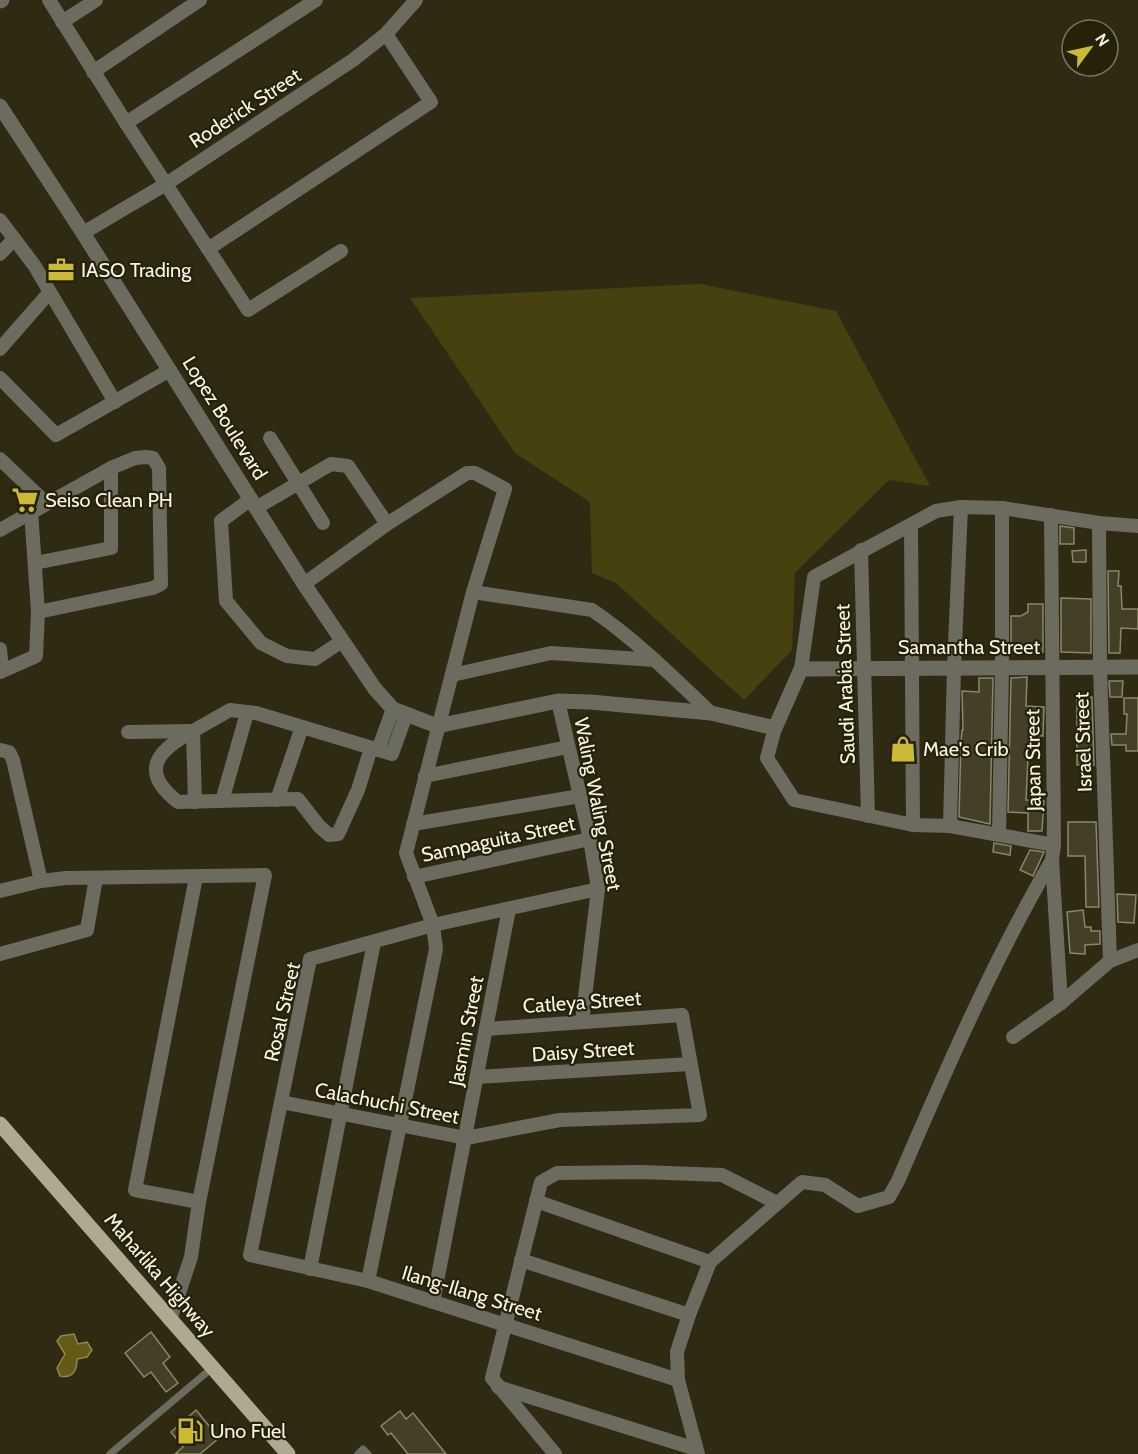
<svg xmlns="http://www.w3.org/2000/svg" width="1138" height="1454" font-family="Cabin,sans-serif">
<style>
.green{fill:#47400f}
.water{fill:#645a15;stroke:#908854;stroke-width:1.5}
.building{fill:#444027;stroke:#8a866a;stroke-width:1.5}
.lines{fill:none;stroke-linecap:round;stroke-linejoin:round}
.service{stroke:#6c6b5f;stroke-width:7}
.minor{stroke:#6c6b5f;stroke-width:14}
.tertiary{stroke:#6c6b5f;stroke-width:15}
.primary{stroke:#adaa91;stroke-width:15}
.labels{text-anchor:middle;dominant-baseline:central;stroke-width:4.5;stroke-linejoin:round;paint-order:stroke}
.street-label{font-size:20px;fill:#f7f5e6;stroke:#252209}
.poi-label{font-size:20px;fill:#f7f5e6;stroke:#252209;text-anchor:start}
</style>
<rect width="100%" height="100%" fill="#2f2b13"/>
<!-- green -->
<path class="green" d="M700,284L836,311L930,486L889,480L795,573L792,650L744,700L616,583L592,573L590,502L515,453L410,298Z"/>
<!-- water -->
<path class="water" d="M74,1334L78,1344L87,1342L92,1350L87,1357L77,1359C77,1369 74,1379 60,1376L57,1368L65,1354L57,1341L61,1336Z"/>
<!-- building -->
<g class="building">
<path d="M1060,526L1074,528V544H1060Z"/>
<path d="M1086,550V562H1073L1072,551Z"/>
<path d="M1108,571H1119L1118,586H1121L1122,609H1138V629L1121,628L1120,653H1109Z"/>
<path d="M1061,598L1091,599V653L1061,652Z"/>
<path d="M1028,604H1043V652H1011V616H1021L1028,612Z"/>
<path d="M1027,677L1026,706L1044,707L1043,736H1029L1026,800L1044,801L1042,831H1028V813L1008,812L1011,678Z"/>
<path d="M979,678H993L990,824L959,817L961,741L962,730H963L962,691L979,692Z"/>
<path d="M1109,681H1123L1122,697H1110Z"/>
<path d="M1077,697H1092L1094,765H1077Z"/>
<path d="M1124,698H1138V751H1126V745H1112L1111,734H1126L1127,714H1124Z"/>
<path d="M1068,822H1096L1099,907H1086L1085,856H1068Z"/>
<path d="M994,843L1011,846L1010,855L993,852Z"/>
<path d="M1030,850L1044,852L1033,876L1020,870Z"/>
<path d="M1117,894L1136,895L1134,923L1118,922Z"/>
<path d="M1083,910L1085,927H1091V931H1100V944L1085,945V954L1070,953L1067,912Z"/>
<path d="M151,1332L170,1357L163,1363L178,1383L166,1392L151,1372L144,1377L125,1353Z"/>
<path d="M196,1410L219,1438L200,1454H175L183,1447L171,1432Z"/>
<path d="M400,1411L406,1419L413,1413L446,1454H408L391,1433L388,1435L381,1426Z"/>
</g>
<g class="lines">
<!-- service -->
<g class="service">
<path d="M110,1454L212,1368"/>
<path d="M358,1454L363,1449L368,1454"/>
</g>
<!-- minor -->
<g class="minor">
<path d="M49,0L126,123L248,310L341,251"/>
<path d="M62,22L96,0"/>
<path d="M93,72L200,0"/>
<path d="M126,123L316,0"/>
<path d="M0,220L34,265L115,402"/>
<path d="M83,233L166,184L353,60L386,34L416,0"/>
<path d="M208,249L431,102L386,34"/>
<path d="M0,254L14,239"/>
<path d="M0,349L49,293"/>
<path d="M0,378L56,435L170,370"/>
<path d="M270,438L323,523"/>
<path d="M0,459L46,503"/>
<path d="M251,499L221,521L226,601L261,643L287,656L315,659L342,641"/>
<path d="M256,508L331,464L348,466L387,524"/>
<path d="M1051,515L1054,845L1052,860L1061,1003"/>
<path d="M1099,523L1100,667L1110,961"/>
<path d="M911,526L913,825"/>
<path d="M0,530L111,468L135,458L146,457L153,458L159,468L161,584L153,588L38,612"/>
<path d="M861,550L868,816"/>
<path d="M35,563L111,548V468"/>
<path d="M304,584L387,524L467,473H475L505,489L473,592L406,853L433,925L436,949L368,1281"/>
<path d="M473,592L592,610C635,639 673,677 711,713"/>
<path d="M0,649L2,671"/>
<path d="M801,669L814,577L936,511L961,507L1002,508L1099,523L1138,526"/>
<path d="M0,672L36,656L38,612L31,511"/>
<path d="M452,675L551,653L655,660"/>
<path d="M558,701L590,839L598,889L582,1022"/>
<path d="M775,728L767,758L794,800L913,825L950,826L1054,845"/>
<path d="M128,732L193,731C158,750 138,771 178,802L298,799L319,826L329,835L338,834L358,790L371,748"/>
<path d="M0,750L9,752L13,760L41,881"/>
<path d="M378,750L393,709"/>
<path d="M425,776L568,747"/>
<path d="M277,800L302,727"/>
<path d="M222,801L247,713"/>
<path d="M195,802L193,731L230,710L256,713L392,754L406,715"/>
<path d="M413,824L580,796"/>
<path d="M950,826L954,668L961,507"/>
<path d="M999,835L1002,668V508"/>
<path d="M196,877L135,1190L199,1202"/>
<path d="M414,877L590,839"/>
<path d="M598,889L433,925L310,959L250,1255L368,1281L678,1380"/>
<path d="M0,891L41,881L66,878L265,875L199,1202L191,1257L170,1320"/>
<path d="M0,954L87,930L96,878"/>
<path d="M1013,1037L1061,1003L1110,961L1138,950"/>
<path d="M477,1077L690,1064"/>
<path d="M281,1102L466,1138L560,1120L700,1115L682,1015L486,1029"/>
<path d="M536,1201L710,1262"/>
<path d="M521,1260L689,1315"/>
<path d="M310,1269L374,942"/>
<path d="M433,1302L509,909"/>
<path d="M498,1387L696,1449"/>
<path d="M555,1454L492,1378L541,1182L557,1173L641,1172L722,1175L777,1203"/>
<path d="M698,1454L678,1380L677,1352L689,1315L710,1262L802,1182L825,1185L858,1206L889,1197L898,1181C945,1072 992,963 1052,860"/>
</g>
<!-- tertiary -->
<g class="tertiary">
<path d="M0,1L2,0"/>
<path d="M0,106L83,233L304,584L375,689L393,709L437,726L558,701L590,702L711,713L775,728L801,669L1138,667"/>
</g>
<!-- primary -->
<path class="primary" d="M0,1124L288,1454"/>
</g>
<!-- icons -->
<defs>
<g id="office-bare" transform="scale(2.07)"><path d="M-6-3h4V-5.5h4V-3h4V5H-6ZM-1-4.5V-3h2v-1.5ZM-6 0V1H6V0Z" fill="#ccb938" stroke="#252209" stroke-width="2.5" paint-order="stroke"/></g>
<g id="supermarket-bare" transform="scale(2.07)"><path d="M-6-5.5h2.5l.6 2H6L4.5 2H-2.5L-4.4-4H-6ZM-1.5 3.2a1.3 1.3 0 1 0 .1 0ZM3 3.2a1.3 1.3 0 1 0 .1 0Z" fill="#ccb938" stroke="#252209" stroke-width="2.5" paint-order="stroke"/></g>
<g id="shop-bare" transform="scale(2.07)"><path d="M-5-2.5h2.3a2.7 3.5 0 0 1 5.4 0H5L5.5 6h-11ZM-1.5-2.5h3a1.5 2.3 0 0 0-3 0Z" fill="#ccb938" stroke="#252209" stroke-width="2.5" paint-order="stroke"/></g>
<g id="fuel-bare" transform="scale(2.07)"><path d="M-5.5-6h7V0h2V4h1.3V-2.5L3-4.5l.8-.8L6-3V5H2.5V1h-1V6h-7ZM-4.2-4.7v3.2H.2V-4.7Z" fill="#ccb938" stroke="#252209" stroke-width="2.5" paint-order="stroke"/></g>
</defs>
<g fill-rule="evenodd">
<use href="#office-bare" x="61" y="270"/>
<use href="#supermarket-bare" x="25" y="500"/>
<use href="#shop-bare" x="903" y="749"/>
<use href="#fuel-bare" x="190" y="1431"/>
</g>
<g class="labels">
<!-- street labels -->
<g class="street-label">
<text transform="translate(245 108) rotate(-33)">Roderick Street</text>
<text transform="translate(225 418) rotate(58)">Lopez Boulevard</text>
<text x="969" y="647">Samantha Street</text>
<text transform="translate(845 684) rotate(-92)">Saudi Arabia Street</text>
<text transform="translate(1083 742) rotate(-92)">Israel Street</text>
<text transform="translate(1033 760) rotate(-91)">Japan Street</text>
<text transform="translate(598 804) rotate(79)">Waling Waling Street</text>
<text transform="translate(498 839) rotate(-12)">Sampaguita Street</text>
<text transform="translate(582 1002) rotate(-4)">Catleya Street</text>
<text transform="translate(282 1012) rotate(-77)">Rosal Street</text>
<text transform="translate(466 1031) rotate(-79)">Jasmin Street</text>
<text transform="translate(583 1051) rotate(-4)">Daisy Street</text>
<text transform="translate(387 1103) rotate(11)">Calachuchi Street</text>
<text transform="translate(160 1275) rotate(49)">Maharlika Highway</text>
<text transform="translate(472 1293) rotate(17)">Ilang-Ilang Street</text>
</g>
<!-- poi labels -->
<g class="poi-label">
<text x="81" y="270">IASO Trading</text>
<text x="45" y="500">Seiso Clean PH</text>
<text x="923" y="749">Mae's Crib</text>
<text x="210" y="1431">Uno Fuel</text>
</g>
</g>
<!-- north arrow -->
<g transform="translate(1090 48) rotate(57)"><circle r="28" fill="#252209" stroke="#797661" stroke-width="1.5"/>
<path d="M0-4.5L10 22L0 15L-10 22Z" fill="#ccb938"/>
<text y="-9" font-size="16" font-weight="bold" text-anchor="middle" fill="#f7f5e6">N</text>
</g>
</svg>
